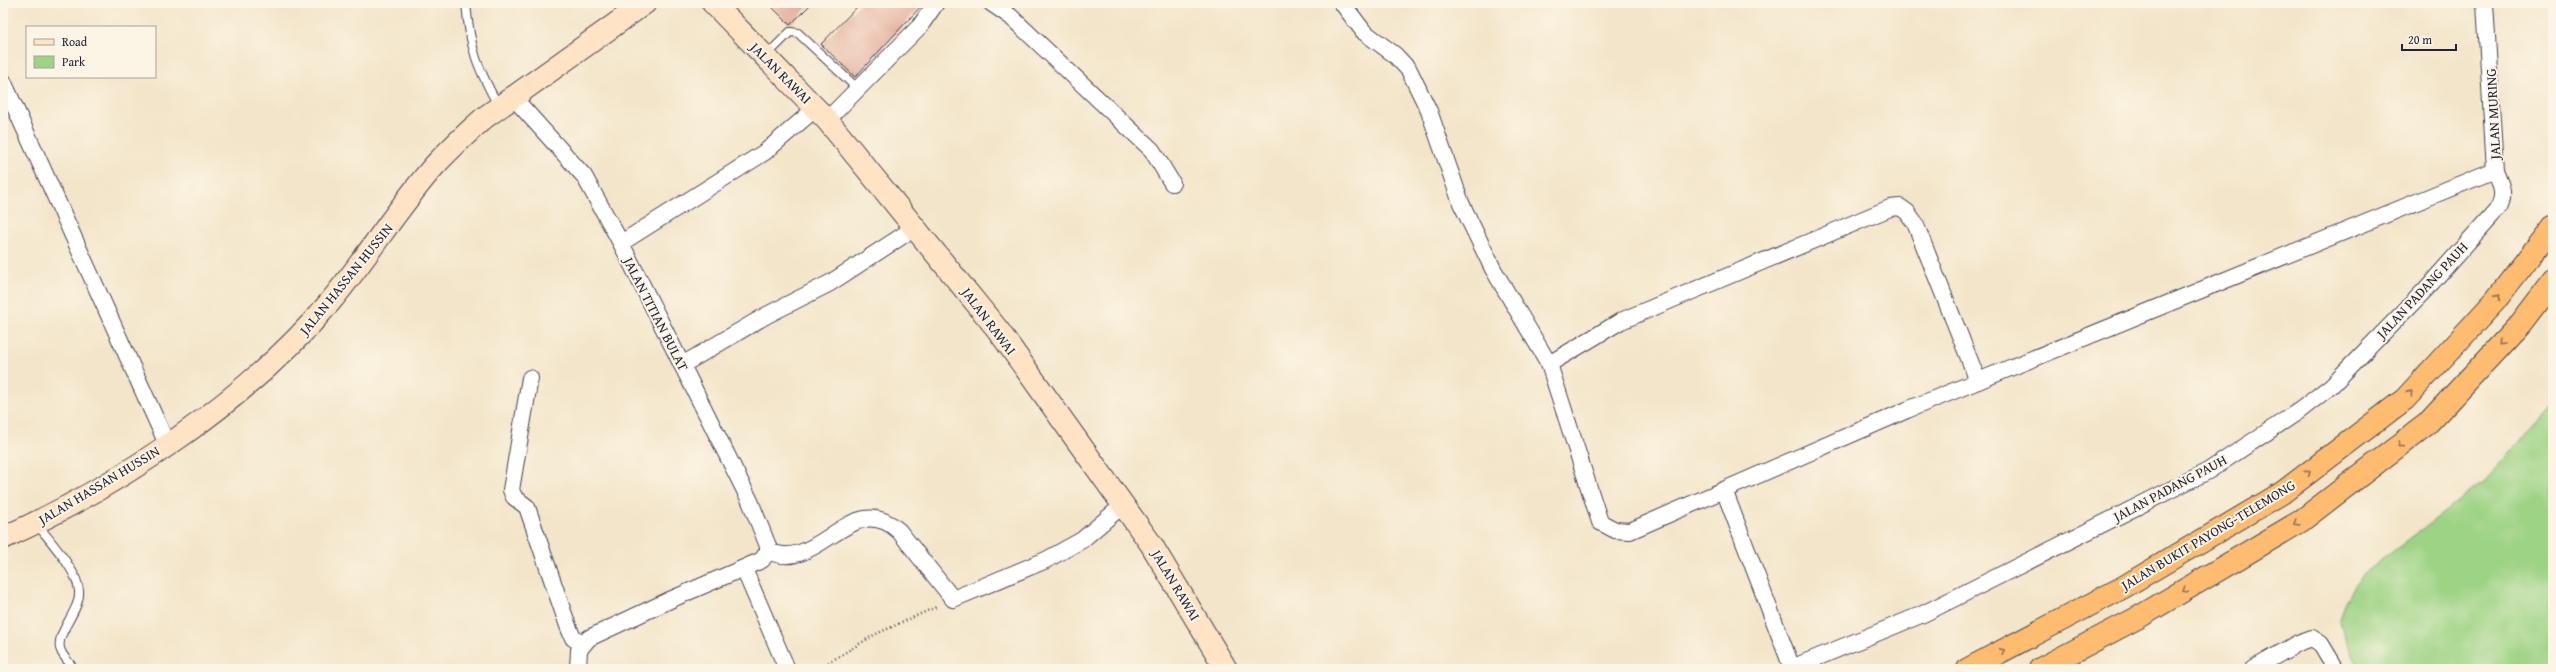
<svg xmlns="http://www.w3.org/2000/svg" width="2556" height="672" font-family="'Gentium Book Plus',serif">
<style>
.green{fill:#9dd384;stroke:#607a60}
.building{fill:#e3ad9b}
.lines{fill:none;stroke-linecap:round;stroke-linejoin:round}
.lane-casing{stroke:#413f50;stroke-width:10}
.street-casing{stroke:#413f50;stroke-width:18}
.secondary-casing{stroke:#413f50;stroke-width:24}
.highway-casing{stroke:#413f50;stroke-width:24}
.path{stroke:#413f50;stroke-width:2.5;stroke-dasharray:1 3;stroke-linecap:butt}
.lane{stroke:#fff;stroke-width:8}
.street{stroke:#fff;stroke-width:16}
.secondary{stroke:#fee4c5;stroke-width:22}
.highway{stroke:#fdbc6f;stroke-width:22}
.oneway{stroke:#906f55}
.labels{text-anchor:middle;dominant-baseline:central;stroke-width:4;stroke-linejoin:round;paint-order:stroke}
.street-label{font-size:14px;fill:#22223b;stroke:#fcf5e5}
</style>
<rect width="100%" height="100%" fill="#fcf5e5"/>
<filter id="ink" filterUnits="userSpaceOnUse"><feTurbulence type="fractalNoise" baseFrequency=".025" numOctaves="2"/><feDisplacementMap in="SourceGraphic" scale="8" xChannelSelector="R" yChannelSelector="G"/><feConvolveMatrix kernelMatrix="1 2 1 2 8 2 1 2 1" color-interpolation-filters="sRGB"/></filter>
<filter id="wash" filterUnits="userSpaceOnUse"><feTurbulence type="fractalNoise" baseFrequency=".012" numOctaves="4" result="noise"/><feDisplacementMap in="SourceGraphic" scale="16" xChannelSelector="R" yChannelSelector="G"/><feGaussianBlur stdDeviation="0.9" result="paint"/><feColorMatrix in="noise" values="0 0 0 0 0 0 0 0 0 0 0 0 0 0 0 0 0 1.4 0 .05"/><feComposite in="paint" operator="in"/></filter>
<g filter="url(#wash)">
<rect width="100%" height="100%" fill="#f3e5c9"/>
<!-- green -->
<path class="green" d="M2553,406V669H2360L2339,623L2345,603L2361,576L2481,484Z"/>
<g id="blocks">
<!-- building -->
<g class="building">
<path d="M768,3H812L790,25Z"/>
<path d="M861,3H924L855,77L821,44Z"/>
</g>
</g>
</g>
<g filter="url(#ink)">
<use href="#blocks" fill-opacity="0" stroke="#413f50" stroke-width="1"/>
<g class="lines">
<!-- lane casing -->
<g class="lane-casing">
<g id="lane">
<path d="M466,3C470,49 477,67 499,107"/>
<path d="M766,56L790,32L798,33L858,89"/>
<path d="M37,524C49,540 78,571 79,591C81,611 53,635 61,651C64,658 70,663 74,669"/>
</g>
</g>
<!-- street casing -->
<g class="street-casing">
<g id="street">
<path d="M991,3L1010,16L1152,150L1172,183"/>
<path d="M1342,3L1364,32L1395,55L1409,70L1429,111L1461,203L1493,269L1549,364L1600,522L1615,530L1630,531L1907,410L2495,170"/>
<path d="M3,81L167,444"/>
<path d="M513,97L584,176L621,243L750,501L768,546V551L762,560L672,599L589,638L579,650L578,669"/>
<path d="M827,120L920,26L936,3"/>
<path d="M621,243L765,152L816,108"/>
<path d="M1549,364L1621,321L1890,208L1900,207L1907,212L1915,223L1978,381"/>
<path d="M682,365L767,315L830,283L916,227"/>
<path d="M530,378L511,490L514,497L527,507L568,626L573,638L582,644"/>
<path d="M1724,490L1792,668"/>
<path d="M768,551C818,575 851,487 899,531L953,599L1046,560L1082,540L1123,505"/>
<path d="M744,569L787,669"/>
<path d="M1789,669L1923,614L2208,471L2299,411L2331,386L2426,289L2499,207C2506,194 2500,183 2495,170L2485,3"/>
<path d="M2253,669L2298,643L2312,638L2321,644L2336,669"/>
</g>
</g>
<!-- secondary casing -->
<g class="secondary-casing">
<g id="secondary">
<path d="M713,3L827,120L998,330L1151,544L1226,669"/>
<path d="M3,538C119,486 248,400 330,302C367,258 397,208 435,165C450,149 467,133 484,118L645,3"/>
</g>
</g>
<!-- highway casing -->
<g class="highway-casing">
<g id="highway">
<path d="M1968,669L2122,588L2282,493L2405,399L2495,301L2553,226"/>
<path d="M2040,669L2139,617L2301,521L2427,424L2521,323L2553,281"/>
</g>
</g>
<!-- path -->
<path class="path" d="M818,669L874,635L938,606"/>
<!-- lane -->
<use href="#lane" class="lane"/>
<!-- street -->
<use href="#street" class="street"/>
<!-- secondary -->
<use href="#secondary" class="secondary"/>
<!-- highway -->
<use href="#highway" class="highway"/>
</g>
<!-- one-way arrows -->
<defs><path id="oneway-chevron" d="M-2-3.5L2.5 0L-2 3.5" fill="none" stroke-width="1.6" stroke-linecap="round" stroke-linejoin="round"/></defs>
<g class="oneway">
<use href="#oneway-chevron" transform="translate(2498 297) rotate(-51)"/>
<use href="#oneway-chevron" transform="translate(2501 343) rotate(133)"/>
<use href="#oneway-chevron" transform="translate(2410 393) rotate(-48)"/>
<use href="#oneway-chevron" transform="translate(2400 445) rotate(143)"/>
<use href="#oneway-chevron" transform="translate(2308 473) rotate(-37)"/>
<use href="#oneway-chevron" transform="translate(2296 523) rotate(148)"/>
<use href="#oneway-chevron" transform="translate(2185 590) rotate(149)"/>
<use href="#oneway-chevron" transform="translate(2002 651) rotate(-28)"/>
</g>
</g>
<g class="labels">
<!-- street labels -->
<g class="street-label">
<text transform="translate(781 73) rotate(45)">JALAN RAWAI</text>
<text transform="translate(2493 114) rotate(-93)">JALAN MURING</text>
<text transform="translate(346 279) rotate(-51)">JALAN HASSAN HUSSIN</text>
<text transform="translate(2422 290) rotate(-47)">JALAN PADANG PAUH</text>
<text transform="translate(656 314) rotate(63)">JALAN TITIAN BULAT</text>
<text transform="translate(989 321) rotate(53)">JALAN RAWAI</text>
<text transform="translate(99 485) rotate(-31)">JALAN HASSAN HUSSIN</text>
<text transform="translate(2170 488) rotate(-28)">JALAN PADANG PAUH</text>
<text transform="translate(2208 535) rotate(-31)">JALAN BUKIT PAYONG-TELEMONG</text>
<text transform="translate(1176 585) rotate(59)">JALAN RAWAI</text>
</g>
</g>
<!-- margin -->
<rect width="2556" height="672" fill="none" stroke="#fcf5e5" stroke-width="16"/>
<!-- legend -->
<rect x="26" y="26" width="130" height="52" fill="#fcf5e5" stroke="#a5a1a1"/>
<rect x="34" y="39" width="20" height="6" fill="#fee4c5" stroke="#a5a1a1"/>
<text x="62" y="46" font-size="12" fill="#22223b">Road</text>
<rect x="34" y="56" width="20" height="12" fill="#9dd384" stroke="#a5a1a1"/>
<text x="62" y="66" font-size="12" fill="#22223b">Park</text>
<!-- scale -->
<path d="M2402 44v6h54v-6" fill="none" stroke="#22223b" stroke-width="2"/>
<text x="2408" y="44" font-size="12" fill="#22223b" stroke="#fcf5e5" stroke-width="3" paint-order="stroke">20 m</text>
</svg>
